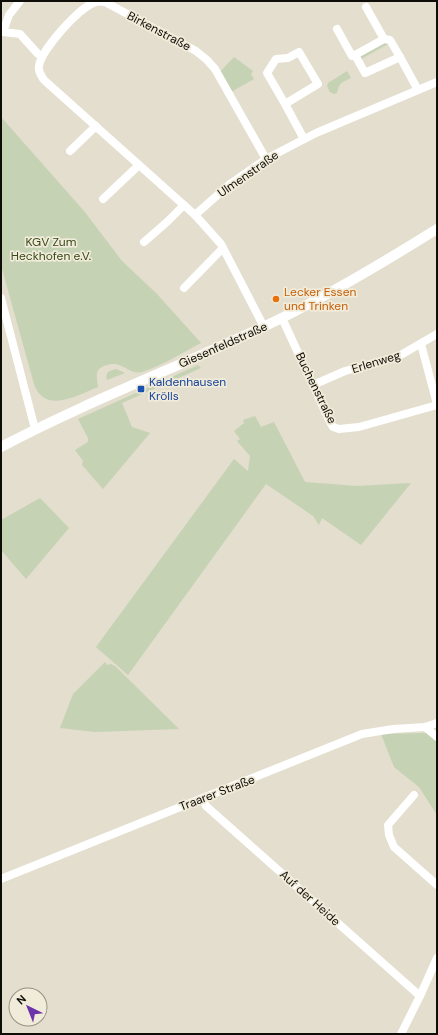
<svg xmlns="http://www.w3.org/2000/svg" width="438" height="1035" font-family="'DM Sans',sans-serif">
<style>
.green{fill:#c5d2b4}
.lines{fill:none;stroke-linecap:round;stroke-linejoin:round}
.minor{stroke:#fff;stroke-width:8}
.major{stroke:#fff;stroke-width:10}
.food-dot{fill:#e8710a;stroke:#f1ebda;stroke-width:1.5}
.transit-dot{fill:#1a4fb4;stroke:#f1ebda;stroke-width:1.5}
.labels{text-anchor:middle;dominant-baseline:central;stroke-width:3.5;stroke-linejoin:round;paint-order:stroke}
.street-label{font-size:12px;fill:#0f0d07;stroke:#f1ebda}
.park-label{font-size:12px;fill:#384919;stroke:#f1ebda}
.food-label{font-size:12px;fill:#c56008;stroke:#f1ebda;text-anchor:start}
.transit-label{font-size:12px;fill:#164399;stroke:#f1ebda;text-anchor:start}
</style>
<rect width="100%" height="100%" fill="#e3decd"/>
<!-- green -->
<g class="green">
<path d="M385,42L388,44L361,59V55Z"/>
<path d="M234,57L253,71L251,74L254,79L231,92L220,72Z"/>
<path d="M347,71L351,78C342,83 340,81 337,93L334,94L330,92L327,86L328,83Z"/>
<path d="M1,117L84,211L122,261L157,294L201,343C182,353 163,365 142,372C129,376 122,358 104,366C94,370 97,377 98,387C77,395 45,415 34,384L1,265Z"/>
<path d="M198,365L201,368L122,403L132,427L150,433L103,489L82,465L83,461L75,450L88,442V438L78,419Z"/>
<path d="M116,369L125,373L107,380C105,372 109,371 116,369Z"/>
<path d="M255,416L261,427L274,422L305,482L357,486L411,483L361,545L322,518L319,525L313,516L266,484L128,675L96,647L234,459L248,471L250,456L237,441L240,439L234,431L244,423L243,420Z"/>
<path d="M40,498L69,528L26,579L1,550V520Z"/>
<path d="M105,662L107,665L111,664L115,666L179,729L95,732L60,728L73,694Z"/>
<path d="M427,733L437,742V815L419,787L394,767L381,734Z"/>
</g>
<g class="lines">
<!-- minor -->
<g class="minor">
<path d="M20,1L9,15L3,32L20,34L38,54L42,56"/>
<path d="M366,7L384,39L355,55L365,73L400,57L418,90"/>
<path d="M337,29L352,56L355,55"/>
<path d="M384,39L390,40L400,57"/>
<path d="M285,104L267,73L276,59L288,58L299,52L318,84L285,104L304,139"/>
<path d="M70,151L96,126"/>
<path d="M103,199L139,165"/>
<path d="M195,215L230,184L266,159L316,133L437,82"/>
<path d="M144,242L167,222L184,205"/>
<path d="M184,288L223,248"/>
<path d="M1,298L35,429"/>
<path d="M282,318L329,420L333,427L339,429L359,427L437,405"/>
<path d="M264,327L221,244L195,215L44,80C41,75 38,72 39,66C41,50 80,6 96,2C99,1 102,2 105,2L196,51L207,60L215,69L266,159"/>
<path d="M421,344L437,404"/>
<path d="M313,385L345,371L399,356L437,334"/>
<path d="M425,727L437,737"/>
<path d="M414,795L388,825L389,835L394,847L437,885"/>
<path d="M202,799L206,806L420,996"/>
<path d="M1,879L362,734L393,729L425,727L437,723"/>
<path d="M401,1034L420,996L437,958"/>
</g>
<!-- major -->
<path class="major" d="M1,447C86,402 176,368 263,327C323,299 381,264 437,229"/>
</g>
<!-- markers -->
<circle class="food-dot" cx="276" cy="299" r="4"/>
<rect class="transit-dot" x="137" y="385" width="8" height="8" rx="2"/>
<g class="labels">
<!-- street labels -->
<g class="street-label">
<text transform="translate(159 31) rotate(28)">Birkenstraße</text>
<text transform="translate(248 174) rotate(-35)">Ulmenstraße</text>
<text transform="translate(223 345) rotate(-24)">Giesenfeldstraße</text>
<text transform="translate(376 362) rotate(-17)">Erlenweg</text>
<text transform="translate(316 388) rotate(64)">Buchenstraße</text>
<text transform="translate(217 793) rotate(-21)">Traarer Straße</text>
<text transform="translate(310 898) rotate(42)">Auf der Heide</text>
</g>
<!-- park labels -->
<g class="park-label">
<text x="51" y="242">KGV Zum<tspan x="51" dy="14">Heckhofen e.V.</tspan></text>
</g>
<!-- food labels -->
<g class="food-label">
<text x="284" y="292">Lecker Essen<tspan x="284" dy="14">und Trinken</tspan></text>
</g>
<!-- transit labels -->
<g class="transit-label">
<text x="149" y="382">Kaldenhausen<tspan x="149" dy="14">Krölls</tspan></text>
</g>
</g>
<!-- border -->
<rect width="438" height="1035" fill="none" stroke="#0f0d07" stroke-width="4"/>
<!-- north arrow -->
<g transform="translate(28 1007) rotate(317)"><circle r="19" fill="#f1ebda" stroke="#979286"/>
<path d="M0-3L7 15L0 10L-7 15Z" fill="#6d34aa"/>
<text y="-6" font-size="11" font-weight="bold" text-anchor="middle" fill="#0f0d07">N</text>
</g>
</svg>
